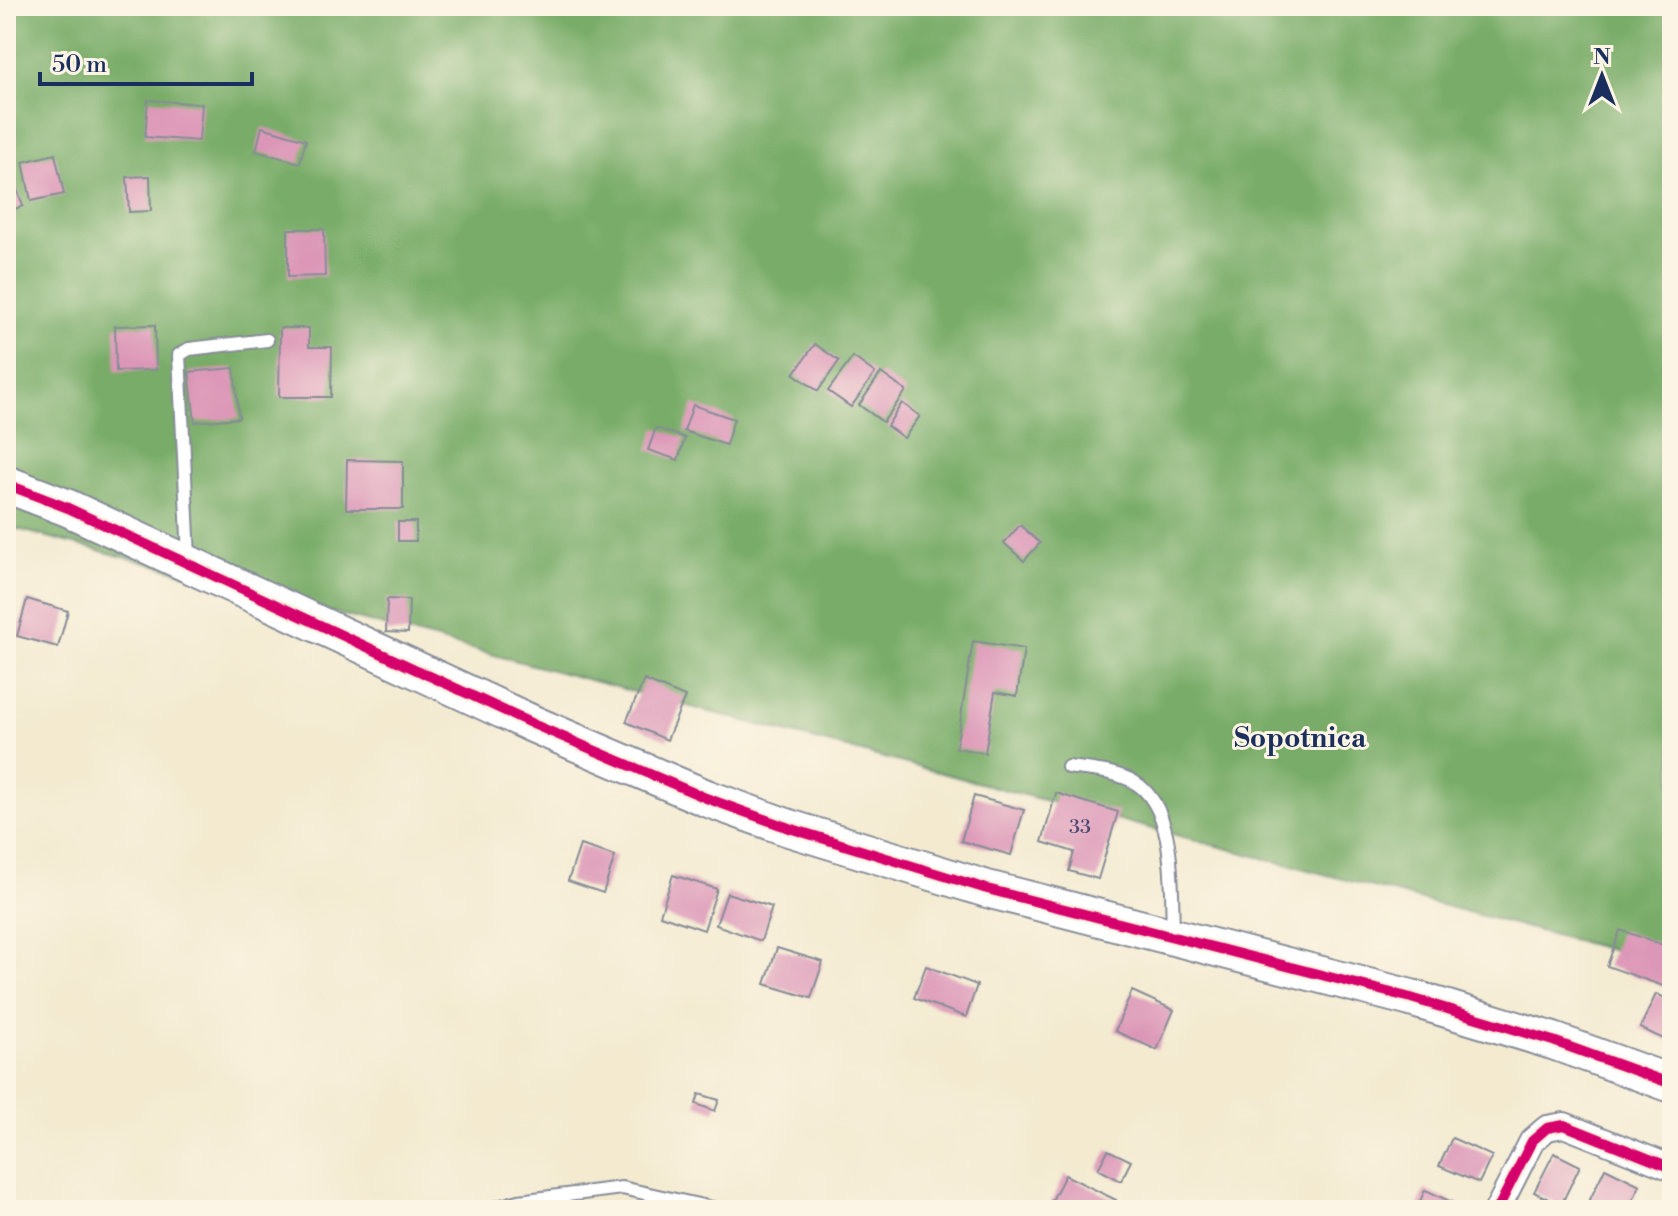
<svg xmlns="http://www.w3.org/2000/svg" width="1678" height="1216" font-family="'Libre Bodoni',serif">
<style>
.forest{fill:#78ac68;stroke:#4a6e63;stroke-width:2}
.building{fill:#dc96b7}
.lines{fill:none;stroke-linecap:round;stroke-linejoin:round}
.lane-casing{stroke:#878c97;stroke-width:16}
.street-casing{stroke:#878c97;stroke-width:28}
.primary-casing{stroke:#878c97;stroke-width:40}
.lane{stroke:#fff;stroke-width:12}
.street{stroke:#fff;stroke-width:24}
.primary{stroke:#fff;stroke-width:36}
.cycleway-casing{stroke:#fcf5e5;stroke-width:15}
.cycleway{stroke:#d6006c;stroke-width:10}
.labels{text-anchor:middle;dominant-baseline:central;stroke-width:6;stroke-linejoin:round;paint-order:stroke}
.number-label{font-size:20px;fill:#4b4974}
.quarter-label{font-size:28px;font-weight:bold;fill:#1b2f5e;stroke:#fcf5e5}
</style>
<rect width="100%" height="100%" fill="#fcf5e5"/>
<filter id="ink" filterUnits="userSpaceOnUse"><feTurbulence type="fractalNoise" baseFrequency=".0125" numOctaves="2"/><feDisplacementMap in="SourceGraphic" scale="16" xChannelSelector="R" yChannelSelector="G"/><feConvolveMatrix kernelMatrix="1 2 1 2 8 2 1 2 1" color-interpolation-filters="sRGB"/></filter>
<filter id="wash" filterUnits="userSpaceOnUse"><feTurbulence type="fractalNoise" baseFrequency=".006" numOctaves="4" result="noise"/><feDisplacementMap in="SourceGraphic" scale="32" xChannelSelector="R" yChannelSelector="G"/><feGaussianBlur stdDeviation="1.8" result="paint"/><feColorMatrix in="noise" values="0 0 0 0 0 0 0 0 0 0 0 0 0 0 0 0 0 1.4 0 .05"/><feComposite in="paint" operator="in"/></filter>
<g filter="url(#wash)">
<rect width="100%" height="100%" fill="#f3ead0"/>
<!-- forest -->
<path class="forest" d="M6,6H1672V966L6,526Z"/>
<g id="blocks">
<!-- building -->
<g class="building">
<path d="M148,100L202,104L199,141L145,137Z"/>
<path d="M262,127L306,140L300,163L256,151Z"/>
<path d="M55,154L64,194L31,201L23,162Z"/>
<path d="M12,176L23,206L6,212V178Z"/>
<path d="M150,176L151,211L129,212L127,177Z"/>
<path d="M288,229H324L325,276L288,277Z"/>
<path d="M155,325L156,370L116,371L115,326Z"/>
<path d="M280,328H309V347H332L331,397H279Z"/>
<path d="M815,344L839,361L818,391L794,374Z"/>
<path d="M853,357L875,373L851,407L828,391Z"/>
<path d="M234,368L239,418L195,422L189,372Z"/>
<path d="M881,373L906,391L883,422L859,405Z"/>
<path d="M902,403L920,416L904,438L887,426Z"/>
<path d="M693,405L734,419L726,445L684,431Z"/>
<path d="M656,428L685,438L678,460L648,450Z"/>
<path d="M347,460L403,461V509H346Z"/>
<rect x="398" y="522" width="18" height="19"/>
<path d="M1020,525L1040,543L1024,561L1004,543Z"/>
<path d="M27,599L68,611L58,647L17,636Z"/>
<path d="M387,599L409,600L408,633L386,632Z"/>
<path d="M973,641L1024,649L1017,696L995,692L985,753L956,748Z"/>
<path d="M644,680L685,697L667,740L626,722Z"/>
<path d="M1056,793L1118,812L1098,879L1069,871L1074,852L1042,842Z"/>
<path d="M974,796L1024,810L1011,855L961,841Z"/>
<path d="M580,845L615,856L603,893L568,881Z"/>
<path d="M673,875L717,889L704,930L660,915Z"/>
<path d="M727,893L772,907L761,941L716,925Z"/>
<path d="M1620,930L1672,948V961L1663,986L1607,966Z"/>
<path d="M777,948L823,962L811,998L765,984Z"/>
<path d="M926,966L977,985L966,1017L914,998Z"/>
<path d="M1132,991L1174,1010L1157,1050L1115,1031Z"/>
<path d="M1656,994L1672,1001V1043L1640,1028Z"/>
<path d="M699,1094L719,1100L715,1111L696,1104Z"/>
<path d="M1452,1138L1492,1156L1479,1183L1439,1166Z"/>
<path d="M1108,1150L1131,1161L1121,1181L1098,1169Z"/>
<path d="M1554,1153L1580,1166L1561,1205L1534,1192Z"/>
<path d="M1605,1168L1640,1185L1628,1210H1585Z"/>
<path d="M1065,1175L1116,1200L1110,1210H1047Z"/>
<path d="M1425,1190L1465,1208L1464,1210H1416Z"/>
</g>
</g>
</g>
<g filter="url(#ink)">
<use href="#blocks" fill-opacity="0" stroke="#878c97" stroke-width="2"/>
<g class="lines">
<!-- lane casing -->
<g class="lane-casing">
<g id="lane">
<path d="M189,557L179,355L189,349L267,340"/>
<path d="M1068,767C1090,770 1115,771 1134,782C1177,807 1171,888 1173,932"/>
<path d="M488,1210L519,1201L622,1188L721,1210"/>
</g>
</g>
<!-- street casing -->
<g class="street-casing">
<path id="street" d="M1497,1210L1532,1141L1547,1128L1564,1125L1672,1168"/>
</g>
<!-- primary casing -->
<g class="primary-casing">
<path id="primary" d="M6,484L68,508L535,725L706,798L789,828L987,889L1411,998L1553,1041L1672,1084"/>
</g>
<!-- lane -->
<use href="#lane" class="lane"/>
<!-- street -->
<use href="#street" class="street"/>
<!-- primary -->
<use href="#primary" class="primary"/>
<!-- cycleway casing -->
<g class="cycleway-casing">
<g id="cycleway">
<path d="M6,484L68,508L535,725L706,798L789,828L987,889L1411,998L1553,1041L1672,1084"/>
<path d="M1497,1210L1532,1141L1547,1128L1564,1125L1672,1168"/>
</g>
</g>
<!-- cycleway -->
<use href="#cycleway" class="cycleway"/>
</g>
</g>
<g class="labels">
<!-- number labels -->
<g class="number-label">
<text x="1080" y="827">33</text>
</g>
<!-- quarter labels -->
<g class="quarter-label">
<text x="1300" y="738">Sopotnica</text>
</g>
</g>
<!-- margin -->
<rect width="1678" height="1216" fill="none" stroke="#fcf5e5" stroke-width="32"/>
<!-- north arrow -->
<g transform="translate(1602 76)" stroke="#fcf5e5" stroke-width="6" paint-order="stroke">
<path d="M0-6L14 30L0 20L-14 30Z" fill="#1b2f5e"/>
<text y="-12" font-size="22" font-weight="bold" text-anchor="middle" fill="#1b2f5e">N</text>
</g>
<!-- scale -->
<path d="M40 72v12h212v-12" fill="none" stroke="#1b2f5e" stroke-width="4"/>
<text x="52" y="72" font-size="24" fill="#1b2f5e" stroke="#fcf5e5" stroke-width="6" paint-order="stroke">50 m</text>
</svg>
